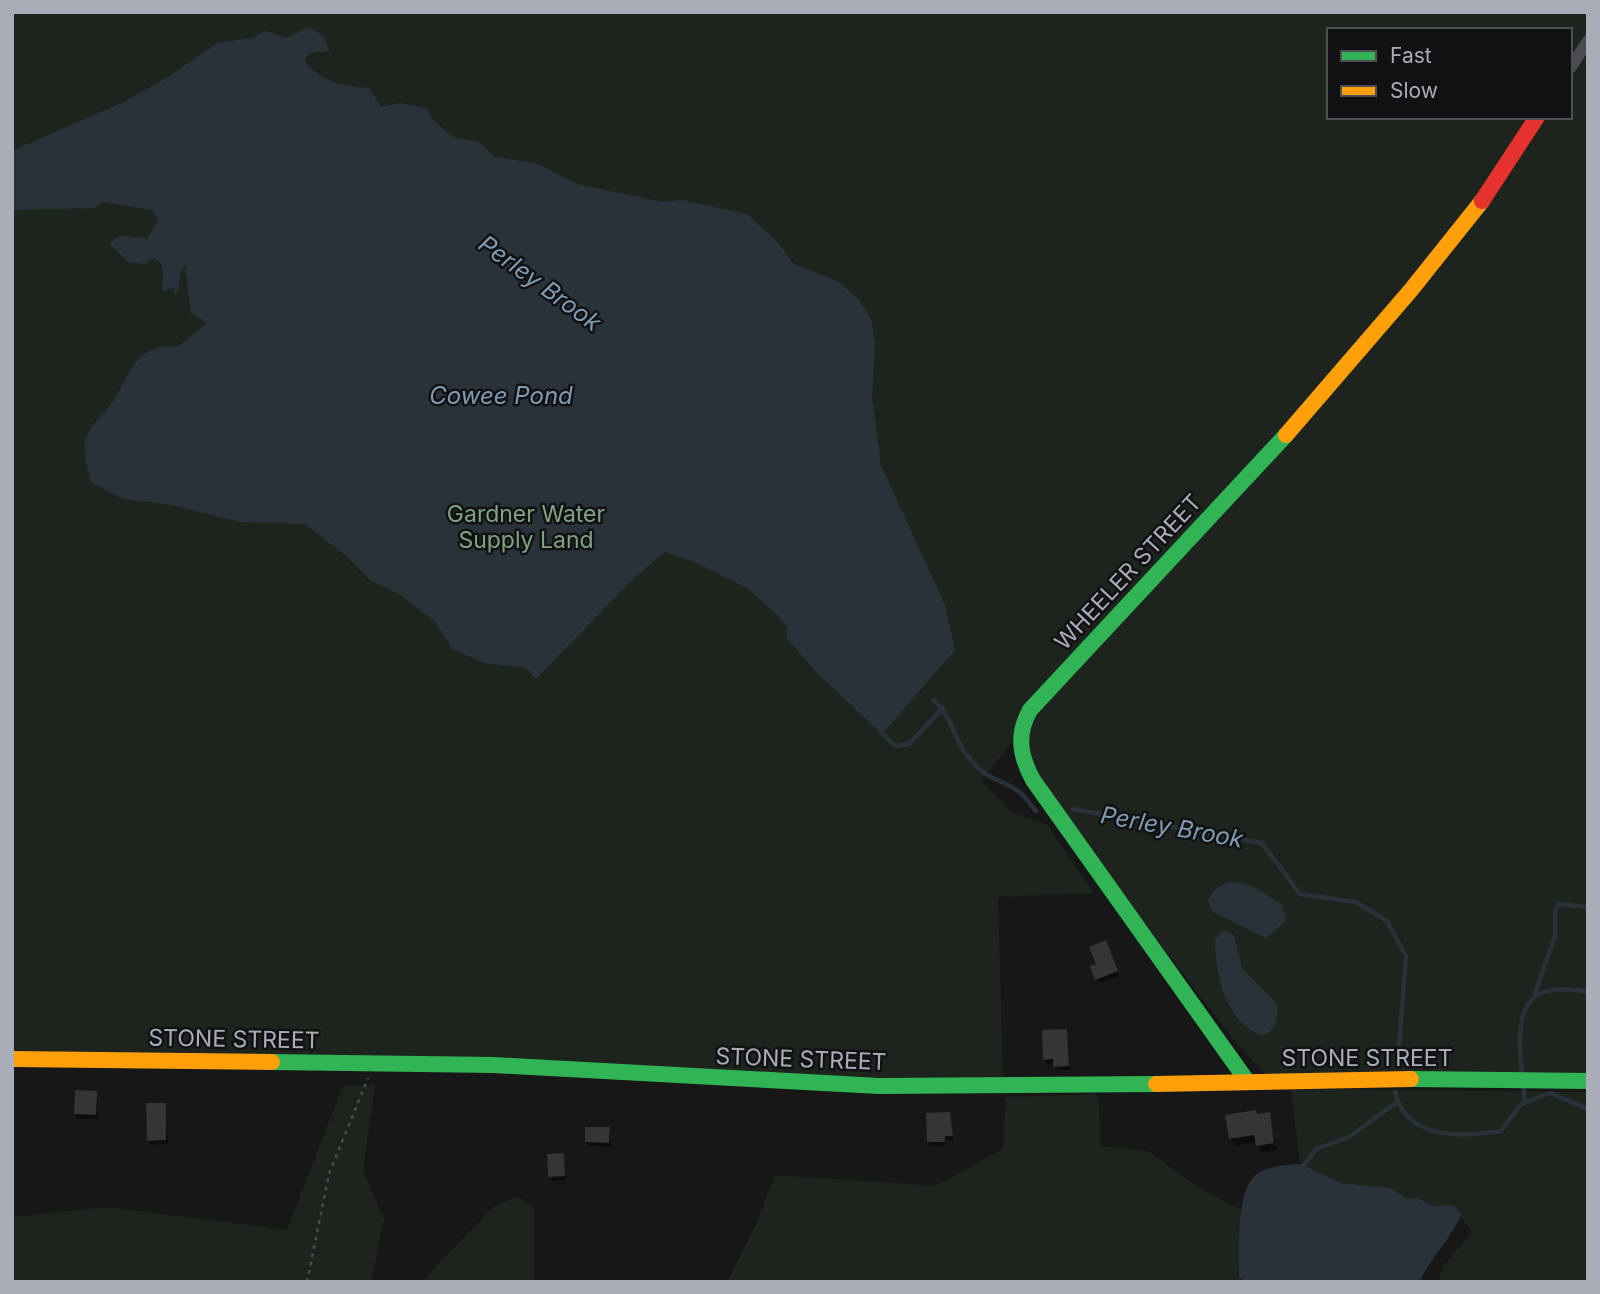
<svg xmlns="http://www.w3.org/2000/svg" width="1600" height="1294" font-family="Inter,sans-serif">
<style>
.green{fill:#1d241e;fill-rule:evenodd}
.water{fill:#2a3239}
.shadow{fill:#0007}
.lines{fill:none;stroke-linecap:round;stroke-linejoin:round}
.stream{stroke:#2a3239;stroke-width:4.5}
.building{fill:#353536}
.path{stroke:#4d4e52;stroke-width:2.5;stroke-dasharray:3.5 5;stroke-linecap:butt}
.street{stroke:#4b4c50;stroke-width:12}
.fast{stroke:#30b455;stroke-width:16}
.slow{stroke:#ff9f0a;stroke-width:16}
.jam{stroke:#e5322d;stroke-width:16}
.labels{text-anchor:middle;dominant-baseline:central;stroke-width:5;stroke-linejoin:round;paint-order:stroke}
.park-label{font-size:23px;fill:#7fa381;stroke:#111113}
.street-label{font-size:23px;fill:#a8adb8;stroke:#111113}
.water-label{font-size:24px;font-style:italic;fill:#7f9bb3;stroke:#111113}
</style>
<rect width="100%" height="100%" fill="#171717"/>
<!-- green -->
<g class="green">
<path d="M12,12H1588V1076H1267L1236,1043L1032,776L1022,729L981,781L1014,813L1047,825L1094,893L998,897L1003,1080L12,1057ZM1329,30H1570V117H1329Z"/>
<path d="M375,1085L363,1170L384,1219L371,1282H12V1217L106,1207L287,1230L343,1086Z"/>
<path d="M1291,1089L1588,1092V1282H1437L1444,1265L1472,1232L1453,1205L1433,1206L1417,1198L1408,1199L1390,1188L1341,1183L1300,1164Z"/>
<path d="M1098,1094L1101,1146L1148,1151L1197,1186L1241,1210L1239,1276L1245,1282H727L756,1224L775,1175L935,1186L1003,1149L1006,1097Z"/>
<path d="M518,1196L534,1208V1282H421L492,1208Z"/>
</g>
<!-- water -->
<g class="water">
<path d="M309,27L323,36L330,51L309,53L305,62C321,82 345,87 369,88L381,107L400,103L428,109L431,118L453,137L479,142L495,157L538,164L577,184L663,202L682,200L747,214L775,239L794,264L839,282L859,300L871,319L875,343L872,397L881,465L945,605L955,650L882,734L817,673L787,638V627L777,615L747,588L692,561L665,552L632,580L536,679L526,668L484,663L452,649L435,622L398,593L371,581L345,555L305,524L241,522L166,504L123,499L91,482C88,469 82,452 86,439C89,425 103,416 111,404C132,373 133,344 179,346L207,323L191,313L185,265C177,275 182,286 175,296L174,290L169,288L165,292L162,290C162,277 167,265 154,258L145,264L128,262L109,243C123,231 133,239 147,238L158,221L152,210L102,202L96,208L12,210V151L126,101L168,77L217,43L253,38L265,31L286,38Z"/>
<path d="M1230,882C1252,881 1263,894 1282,904L1286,921L1266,938L1213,912L1208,901C1213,890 1218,885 1230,882Z"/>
<path d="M1228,931L1234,935L1242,968L1278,1005C1277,1020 1277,1029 1263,1036C1225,1023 1216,976 1215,939L1221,932Z"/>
<path d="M1300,1164L1341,1183L1390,1188L1408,1199L1417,1198L1433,1206L1453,1205L1462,1214C1450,1239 1432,1257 1419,1282H1245L1239,1276C1240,1252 1235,1189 1257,1174C1270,1166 1284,1165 1300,1164Z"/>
</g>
<!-- shadow -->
<g class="shadow">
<path d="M1107,947L1119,976L1099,983L1098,965Z"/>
<path d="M1066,1031L1070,1070H1057L1054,1063L1047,1064L1044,1059Z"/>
<path d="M96,1093L98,1119L78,1118L76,1113Z"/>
<path d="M165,1105L168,1144L151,1145L149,1140Z"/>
<path d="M949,1114L954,1140H946V1146H931L929,1142Z"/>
<path d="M1269,1114L1277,1150L1261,1152L1257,1142L1235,1146L1231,1139L1257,1115Z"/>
<path d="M609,1129L611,1147L589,1146L587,1142Z"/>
<path d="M563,1155L566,1180L552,1181L550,1176Z"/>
</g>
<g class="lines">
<!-- stream -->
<g class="stream">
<path d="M933,700C953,716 953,739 969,758C988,783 1004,778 1022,794C1027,799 1031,806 1036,811"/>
<path d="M880,731L895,746L909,744L943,708"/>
<path d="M1073,809L1262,843L1300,894L1356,902L1387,921L1406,956L1398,1062"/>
<path d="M1535,993L1555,936V911L1559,904L1588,907"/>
<path d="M1522,1074C1517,1018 1517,978 1588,992"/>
<path d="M1523,1083L1525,1103"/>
<path d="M1395,1092C1407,1141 1463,1137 1501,1131L1521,1104L1550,1093L1588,1109"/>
<path d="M1300,1171L1316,1149L1349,1137L1397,1102"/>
</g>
</g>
<!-- building -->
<g class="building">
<path d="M1106,940L1118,971L1095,980L1090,966L1096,964L1089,947Z"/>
<path d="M1067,1029L1069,1066L1053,1067V1059L1043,1060L1042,1030Z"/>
<path d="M75,1090L97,1091L96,1115L74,1114Z"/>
<path d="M146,1103H166V1140L147,1141Z"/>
<path d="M1256,1110L1257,1114L1270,1112L1274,1143L1256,1146L1254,1135L1229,1139L1225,1115Z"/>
<path d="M950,1112L953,1136H945V1142H927L926,1113Z"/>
<path d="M585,1127H610L609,1143L585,1142Z"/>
<path d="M564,1153L565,1176L548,1177L547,1154Z"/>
</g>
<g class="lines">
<!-- path -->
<path class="path" d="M307,1282L329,1174L368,1078"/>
<!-- street -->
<path class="street" d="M1570,68L1588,41"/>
<!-- fast -->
<g class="fast">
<path d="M272,1062L493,1065L879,1086L1156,1084"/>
<path d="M1411,1079L1588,1081"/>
<path d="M1247,1081L1033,780C1020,756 1016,735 1030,710L1286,435"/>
</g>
<!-- slow -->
<g class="slow">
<path d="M1286,435L1411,290L1482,201"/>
<path d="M12,1059L272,1062"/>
<path d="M1156,1084L1411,1079"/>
</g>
<!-- jam -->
<path class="jam" d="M1482,201L1537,117"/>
</g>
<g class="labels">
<!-- park labels -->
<g class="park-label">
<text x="526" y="514">Gardner Water<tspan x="526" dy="26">Supply Land</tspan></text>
</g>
<!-- street labels -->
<g class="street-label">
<text transform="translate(1128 572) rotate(-47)">WHEELER STREET</text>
<text transform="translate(234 1039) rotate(1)">STONE STREET</text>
<text x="1367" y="1058">STONE STREET</text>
<text transform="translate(801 1059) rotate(2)">STONE STREET</text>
</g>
<!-- water labels -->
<g class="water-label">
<text transform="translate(540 283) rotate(36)">Perley Brook</text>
<text x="501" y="395">Cowee Pond</text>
<text transform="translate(1172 827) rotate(10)">Perley Brook</text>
</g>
</g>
<!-- border -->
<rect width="1600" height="1294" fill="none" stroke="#a8adb8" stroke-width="28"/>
<!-- legend -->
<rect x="1327" y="28" width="245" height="91" fill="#111113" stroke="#4d4f55" stroke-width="2"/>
<rect x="1341" y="51" width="35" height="10" fill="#30b455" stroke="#4d4f55" stroke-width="2"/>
<text x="1390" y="63" font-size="21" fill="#a8adb8">Fast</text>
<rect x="1341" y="86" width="35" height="10" fill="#ff9f0a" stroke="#4d4f55" stroke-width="2"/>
<text x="1390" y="98" font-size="21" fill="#a8adb8">Slow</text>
</svg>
